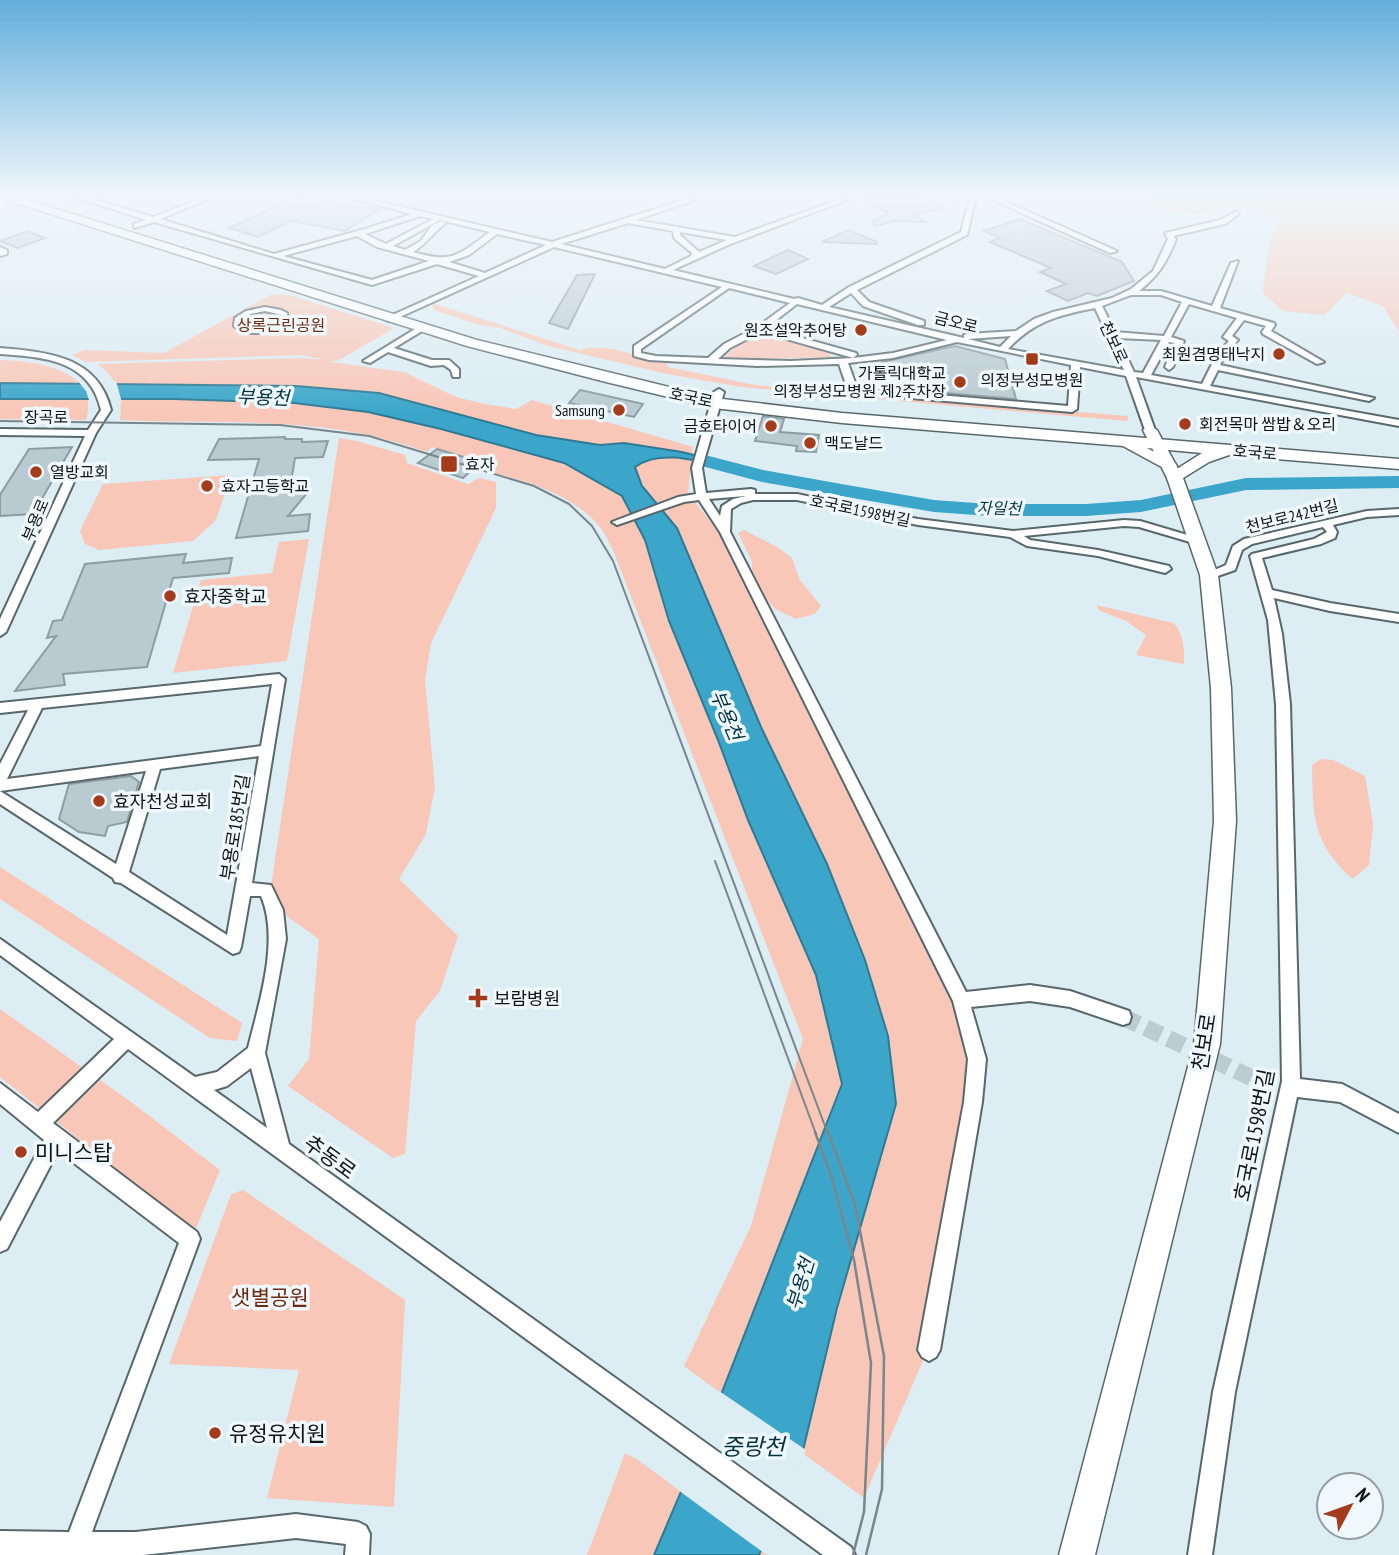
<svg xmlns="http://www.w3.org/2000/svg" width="1399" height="1555" font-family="'PT Sans Narrow','Noto Sans KR',sans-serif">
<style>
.green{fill:#f9c7b8}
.water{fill:#3ba6ca;stroke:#2e7a94;stroke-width:2}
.pier{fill:#dcedf4}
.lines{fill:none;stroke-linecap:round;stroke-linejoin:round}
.river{fill:#3ba6ca;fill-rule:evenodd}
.building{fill:#b9cad0;stroke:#8d9da3;stroke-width:2}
.minor-tunnel{stroke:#bdccd3;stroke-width:17;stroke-dasharray:17 8;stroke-linecap:butt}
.pedestrian-casing{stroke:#58676c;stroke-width:4}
.minor-casing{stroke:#58676c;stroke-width:4}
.secondary-casing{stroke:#58676c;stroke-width:3}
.primary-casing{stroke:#58676c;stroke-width:3}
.pedestrian{fill:#fff;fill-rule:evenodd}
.minor{fill:#fff;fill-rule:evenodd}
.secondary{fill:#fff;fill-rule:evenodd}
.primary{fill:#fff;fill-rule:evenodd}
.tram-far1{stroke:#7a868b;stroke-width:2}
.tram{stroke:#7a868b;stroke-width:2.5}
.poi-dot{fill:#a43c1b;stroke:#eff9fd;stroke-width:2.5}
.labels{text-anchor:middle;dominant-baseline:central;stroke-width:7;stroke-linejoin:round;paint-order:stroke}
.far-street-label{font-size:16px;fill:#0e1416;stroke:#eff9fd}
.far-park-label{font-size:16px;fill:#732810;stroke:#eff9fd}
.far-poi-label{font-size:16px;fill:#0e1416;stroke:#eff9fd;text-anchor:end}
.far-water-label{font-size:16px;font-style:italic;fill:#00313f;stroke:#eff9fd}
.poi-label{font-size:18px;fill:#0e1416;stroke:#eff9fd;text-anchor:start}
.street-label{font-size:18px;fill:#0e1416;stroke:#eff9fd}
.water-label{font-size:19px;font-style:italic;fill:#00313f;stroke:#eff9fd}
.near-street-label{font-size:21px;fill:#0e1416;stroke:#eff9fd}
.near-poi-label{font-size:21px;fill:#0e1416;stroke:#eff9fd;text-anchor:start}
.near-park-label{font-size:21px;fill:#732810;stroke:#eff9fd}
.near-water-label{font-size:23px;font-style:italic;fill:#00313f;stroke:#eff9fd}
</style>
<rect width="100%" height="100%" fill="#dcedf4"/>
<!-- green -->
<g class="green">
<path d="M1147,196H1399V332L1383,306L1347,293L1324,315L1283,311L1262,292L1270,241L1279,220L1245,205L1201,213L1165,211Z"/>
<path d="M272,294L290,295L394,328L341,359L331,362L404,372L456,397L485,404L516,409L532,400L693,447L688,494L722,535L950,991L973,1059L925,1356L864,1498L684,1366L751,1226L803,1039L613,550C609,543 605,533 599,526C572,493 523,480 483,470L487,464L432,447L427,452C323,414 228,425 120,420C123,395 118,379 97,364L300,358L326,360L301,355L86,362L72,355L84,350L164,353Z"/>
<path d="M432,303L580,350C607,341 640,358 667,363L668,367L755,385L1128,416L1127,421L741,387L667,374L548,346L500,328L479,325L434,310Z"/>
<path d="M765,333L828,352L832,357L721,360L743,341Z"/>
<path d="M0,360C35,361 101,369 86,420L0,419Z"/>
<path d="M339,438L357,441L405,455L407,463L468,484L479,478L496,482V508L431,643L425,680L435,787L426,834L399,879L458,936L440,991L416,1021L405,1154L393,1158L288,1086L309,1059L319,939L288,917L271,886Z"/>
<path d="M231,475L216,520L193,541L99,550L85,544L80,531L103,484Z"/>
<path d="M744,530L779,548L792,558L800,580L821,606L815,614L796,619L775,609L766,598L752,572V561L738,533Z"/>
<path d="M309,539L287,661L173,673L201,580L272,573L279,542Z"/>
<path d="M1097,605L1173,623C1183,630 1185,652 1184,664L1136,655L1146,635L1126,621L1098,610Z"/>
<path d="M1321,759L1333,760L1365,776L1373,824L1369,865L1353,879C1312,844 1313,815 1312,765Z"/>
<path d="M0,867L242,1023L237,1041L210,1038L0,899Z"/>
<path d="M0,1009L131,1102L220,1170L195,1231L0,1077Z"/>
<path d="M243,1190L405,1300L394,1507L267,1498L299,1370L169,1364L231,1194Z"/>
<path d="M625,1453L638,1460L767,1555H587Z"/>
</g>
<!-- water -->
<path class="water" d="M0,383L296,386L379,393L536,435L600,445L624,443L682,452L743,467L740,471C709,465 663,446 635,467L642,486L677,528L761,727L827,864L865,960L888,1036L896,1104L837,1308L801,1459L759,1555H654L706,1433L842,1084L816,975L748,820L718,740L669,621L645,540L622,496L564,463L441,429L368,412L294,403L174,399H0Z"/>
<!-- pier -->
<g class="pier">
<path d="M78,381H116L122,403H90L86,391Z"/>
<path d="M719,1391L806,1450L764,1553L678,1490Z"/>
</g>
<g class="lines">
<!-- river -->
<path class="river" d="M705,455L763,470L847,485L934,500L989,504H1086L1141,500L1246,478L1399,476V488L1246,490L1141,512L1086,516H989L934,512L847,497L762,482L698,465L695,461L698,457Z"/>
</g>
<!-- building -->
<g class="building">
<path d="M299,196L358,207L380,209L345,231L292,221L258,237L229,228Z"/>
<path d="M860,196H922L945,207L915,215L927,222L894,221L875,226L872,221L889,213L857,199Z"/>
<path d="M1020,219L1122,262L1134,281L1097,296L1088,293L1068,301L1047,291L1066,284L1040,272L1051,268L990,242L1000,238L984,231Z"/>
<path d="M848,230L877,242V244L822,242Z"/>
<path d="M27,231L45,238L18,248L0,241Z"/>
<path d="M788,250L808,259L776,274L754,266Z"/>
<path d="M595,274L568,329L549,323L577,275Z"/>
<path d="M955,346L1005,359L1016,399L911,390L906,372L887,370L882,362Z"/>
<path d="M580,390L643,404L634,417L569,403Z"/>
<path d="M763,416L784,419L780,432L819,435L816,452L796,451L797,446L755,441Z"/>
<path d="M285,437V439H302V442L328,441L323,457L295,458L291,482L308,492L288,516L310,514L308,531L236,538L259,459L208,460L219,439Z"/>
<path d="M72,447L33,514L0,516V495L29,449Z"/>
<path d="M437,449L480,462L463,478L418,463Z"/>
<path d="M186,554L183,563L232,558L229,573L173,578L147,667L63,674L65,685L15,691L56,636L47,638L53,621L62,620L85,564Z"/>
<path d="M131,776L139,782L127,822L108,826L105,836L79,832L59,819L69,784Z"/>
</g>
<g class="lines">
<!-- minor-tunnel -->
<path class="minor-tunnel" d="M1123,1017L1288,1095"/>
<!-- pedestrian casing -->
<g class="pedestrian-casing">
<path id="pedestrian" d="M265,307L281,310L287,313L288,319C274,334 251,338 234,326L235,318L246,311ZM265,311L282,315V319C270,330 255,332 240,325V320L250,314Z"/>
</g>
<!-- minor casing -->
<g class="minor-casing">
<g id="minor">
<path d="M72,196H82L153,217L207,196H216L160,219L274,254L365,229L412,214L343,196H354L552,242L696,196H706L636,220L735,237L848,196H857L728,245L673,270L794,299L798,298L822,305L849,287L961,232L970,196H976L967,235L857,290L869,302L924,321V325H918L863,306L851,293L829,307L964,338V335L967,334L1016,331L1034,319L1053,312L1112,298L1131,289L1153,271L1168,239L1165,233L1220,220L1237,211L1239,214L1225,224L1173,236L1176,239C1167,262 1158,276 1139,291H1161L1212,306L1231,263L1238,261L1220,308L1274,323L1275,325L1271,331L1324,362L1317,364L1263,334L1262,332L1266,326L1244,320L1232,336L1238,340L1225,355L1220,365L1374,398L1369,401L1218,370L1210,386L1399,420V426L1136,377L1155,430L1150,433L1145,430L1126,376L1080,367L1077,409L1072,412L853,393L848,390L839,364L757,366L649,360L634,356V346L722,287L554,247L391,321H388V317L479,276L437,264L372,285L154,222L134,228V224L146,220ZM420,216L433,219L386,244L365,234ZM440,220L490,232C458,255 453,264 413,252C427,244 433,232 446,223L442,221L432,225L421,241L405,250L393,246ZM628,223L673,231L674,238L692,253L691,256L665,269L561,244ZM680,232L727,240L699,252L680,235ZM497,234L546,245L485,273L449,262L469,255ZM357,236L377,247L429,261L372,280L283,256ZM729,288L790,303L757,327L724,344L708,358L656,356L641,353V349ZM1131,295H1161L1182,302L1164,336L1115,332L1102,306ZM797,304L947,340L893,353L853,358L857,355L856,353L766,328ZM1189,304L1237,318L1223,337L1229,341L1217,354L1202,384L1151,375L1169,342L1175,343L1165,367L1169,370L1173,367L1184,341L1171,337ZM1095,308L1124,370L1008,349C1034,321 1059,315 1095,308ZM761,332L850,357L853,358L791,361L718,359L730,348ZM1011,336L1000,347L968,339ZM1118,338L1161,340L1143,373L1134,372ZM957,342L1071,365L1068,406L857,388L848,363L893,358Z"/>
<path d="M984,196H993L1117,251L1110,253Z"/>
<path d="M0,247L7,250V254L0,256Z"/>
<path d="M420,326L427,328L394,348L432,360H449L459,369V377H453L451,370L444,365L431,366L388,352L370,363L363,361Z"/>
<path d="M0,348C47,352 98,356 111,410L96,433L6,632L0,636V619L85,436L0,435V429L88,430L101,410C90,360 44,357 0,354Z"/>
<path d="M719,389L724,392L702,468L706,493L751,489L755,490V494H797L918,519L1013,531L1124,520L1140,521L1201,539L1203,541L1197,544L1139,527L1124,526L1024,536L1030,540L1098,550L1169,566L1171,569L1165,573L1098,556L1027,546L1010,537L918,525L797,500H753L741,503L731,509L730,532L966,992L1030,985L1070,991L1129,1011L1131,1017L1129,1023L1123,1025L1070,1007L1030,1001L971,1007L986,1059L982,1102L940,1350L936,1357L929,1361L922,1357L918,1350L964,1102L968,1059L953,1001L720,532L699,500L684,502L617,525L612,522L678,497L696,494L692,468L714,392ZM746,496L733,499L722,506L720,516L709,499Z"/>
<path d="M1399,509V515L1367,517L1333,525L1337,532L1335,538L1321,544L1262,558L1272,590L1330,603L1399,614V622L1330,611L1274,598L1282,634L1290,704L1300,1079L1342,1084L1399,1114V1133L1340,1102L1297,1097L1235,1392L1212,1555H1188L1213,1392L1282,1081L1276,704L1268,620L1250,556L1252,554L1314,539L1327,532L1323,527L1252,544L1242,550L1235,570L1209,579L1203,575L1226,565L1233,546L1244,539L1367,511Z"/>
<path d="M279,674L285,679L252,883L271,885L283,910L286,939L265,1053L289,1144L851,1547L855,1555H823L128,1049L53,1123L197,1232L200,1239L92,1532H136L296,1514L358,1522L366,1526L370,1534L369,1555H345L346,1544L296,1538L143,1555H0V1531L69,1532L179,1243L58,1151L7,1249L0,1252V1222L44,1140L0,1104V1083L38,1112L114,1039L0,955V939L195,1077L217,1072L248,1048C259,1003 280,940 261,896H250L241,947L239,952L233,954L121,883L115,882L113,878L0,804V791L116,864L146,771L0,791V764L28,710L0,713V703ZM272,684L261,746L7,779L42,708ZM259,756L227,935L129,872L160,769ZM251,1068L267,1128L214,1090L227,1086Z"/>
</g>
</g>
<!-- secondary casing -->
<g class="secondary-casing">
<path id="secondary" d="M1150,426L1157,430L1183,478L1218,575L1231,688L1236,821L1220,1044L1095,1555H1059L1194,1044L1214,821L1211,688L1200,575L1167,478L1143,430Z"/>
</g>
<!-- primary casing -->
<g class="primary-casing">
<path id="primary" d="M0,196H15L477,340L714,398L842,413L1399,459V469L1229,455L1209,462L1175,483L1169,482L1167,478L1169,474L1202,453L1147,448L1175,463L1177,466L1169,471L1123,446L842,423L714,408L606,382L467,346L0,198Z"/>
</g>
<!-- pedestrian -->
<use href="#pedestrian" class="pedestrian"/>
<!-- minor -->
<use href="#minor" class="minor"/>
<!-- secondary -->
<use href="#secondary" class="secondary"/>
<!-- primary -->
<use href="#primary" class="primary"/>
<!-- tram-far1 -->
<g class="tram-far1">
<path d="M0,421L280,425L369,436L534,486L569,504L592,526L613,561L828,1134"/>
<path d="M715,861L816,1134"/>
</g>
<!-- tram -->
<g class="tram">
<path d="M815,1132L832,1178L854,1260L871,1363L864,1512L853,1555"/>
<path d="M828,1132L855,1205L884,1356L882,1489L866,1555"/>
</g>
</g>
<!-- sky -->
<linearGradient id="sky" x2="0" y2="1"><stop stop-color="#63aedc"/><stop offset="0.47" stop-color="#eff7fa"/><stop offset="1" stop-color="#eff7fa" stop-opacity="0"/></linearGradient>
<rect width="1399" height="414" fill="url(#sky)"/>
<!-- markers -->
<g class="poi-dot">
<circle cx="861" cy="330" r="7"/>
<circle cx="1279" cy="354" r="7"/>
<rect x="1025" y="352" width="14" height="14" rx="3.5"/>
<circle cx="960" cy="382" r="7"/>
<circle cx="619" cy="410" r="7"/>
<circle cx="1185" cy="424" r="7"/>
<circle cx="771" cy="426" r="7"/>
<circle cx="810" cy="443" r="7"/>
<rect x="440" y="455" width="18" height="18" rx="3.5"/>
<circle cx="36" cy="472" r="7"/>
<circle cx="207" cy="486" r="7"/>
<circle cx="170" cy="596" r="7"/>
<circle cx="99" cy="801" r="7"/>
<path d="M474.5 987.5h7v7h7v7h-7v7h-7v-7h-7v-7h7z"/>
<circle cx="21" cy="1152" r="7"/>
<circle cx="215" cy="1433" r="7"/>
</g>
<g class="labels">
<!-- far-street labels -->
<g class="far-street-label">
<text transform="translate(956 322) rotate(14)">금오로</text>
<text transform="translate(1114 342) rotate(65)">천보로</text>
<text transform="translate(691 397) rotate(12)">호국로</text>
<text x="46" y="417">장곡로</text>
<text transform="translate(1255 452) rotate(5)">호국로</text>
<text transform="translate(860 510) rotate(12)">호국로1598번길</text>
<text transform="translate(1292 516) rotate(-14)">천보로242번길</text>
<text transform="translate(35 520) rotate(-67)">부용로</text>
</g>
<!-- far-park labels -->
<g class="far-park-label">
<text x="281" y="325">상록근린공원</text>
</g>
<!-- far-poi labels -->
<g class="far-poi-label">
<text x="847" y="330">원조설악추어탕</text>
<text x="1265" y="354">최원겸명태낙지</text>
<text x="946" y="373">가톨릭대학교<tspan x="946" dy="18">의정부성모병원 제2주차장</tspan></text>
<text x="1032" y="380" text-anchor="middle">의정부성모병원</text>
<text x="605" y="410">Samsung</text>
<text x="1199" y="424" text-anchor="start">회전목마 쌈밥＆오리</text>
<text x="757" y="426">금호타이어</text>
<text x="824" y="443" text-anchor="start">맥도날드</text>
<text x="465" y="464" text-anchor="start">효자</text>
<text x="50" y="472" text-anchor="start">열방교회</text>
<text x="221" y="486" text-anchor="start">효자고등학교</text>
</g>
<!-- far-water labels -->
<g class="far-water-label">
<text transform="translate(999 508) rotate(1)">자일천</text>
</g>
<!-- poi labels -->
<g class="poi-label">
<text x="184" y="596">효자중학교</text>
<text x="113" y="801">효자천성교회</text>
<text x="494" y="998">보람병원</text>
</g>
<!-- street labels -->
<g class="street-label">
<text transform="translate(235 827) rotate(-81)">부용로185번길</text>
</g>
<!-- water labels -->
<g class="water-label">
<text transform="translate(263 397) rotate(2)">부용천</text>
<text transform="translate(727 715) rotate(67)">부용천</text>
<text transform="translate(800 1284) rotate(-73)">부용천</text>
</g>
<!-- near-street labels -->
<g class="near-street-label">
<text transform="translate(1204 1042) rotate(-81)">천보로</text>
<text transform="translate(1254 1135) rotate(-79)">호국로1598번길</text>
<text transform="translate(330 1157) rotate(36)">추동로</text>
</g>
<!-- near-poi labels -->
<g class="near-poi-label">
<text x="35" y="1152">미니스탑</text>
<text x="229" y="1433">유정유치원</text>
</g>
<!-- near-park labels -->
<g class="near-park-label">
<text x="270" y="1297">샛별공원</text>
</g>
<!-- near-water labels -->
<g class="near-water-label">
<text x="753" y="1446">중랑천</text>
</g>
</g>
<!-- north arrow -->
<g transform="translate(1350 1506) rotate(49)"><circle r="33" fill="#eff9fd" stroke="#959da1" stroke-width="2"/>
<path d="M0-5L12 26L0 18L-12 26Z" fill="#a43c1b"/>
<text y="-10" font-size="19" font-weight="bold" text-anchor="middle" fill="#0e1416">N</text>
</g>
</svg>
